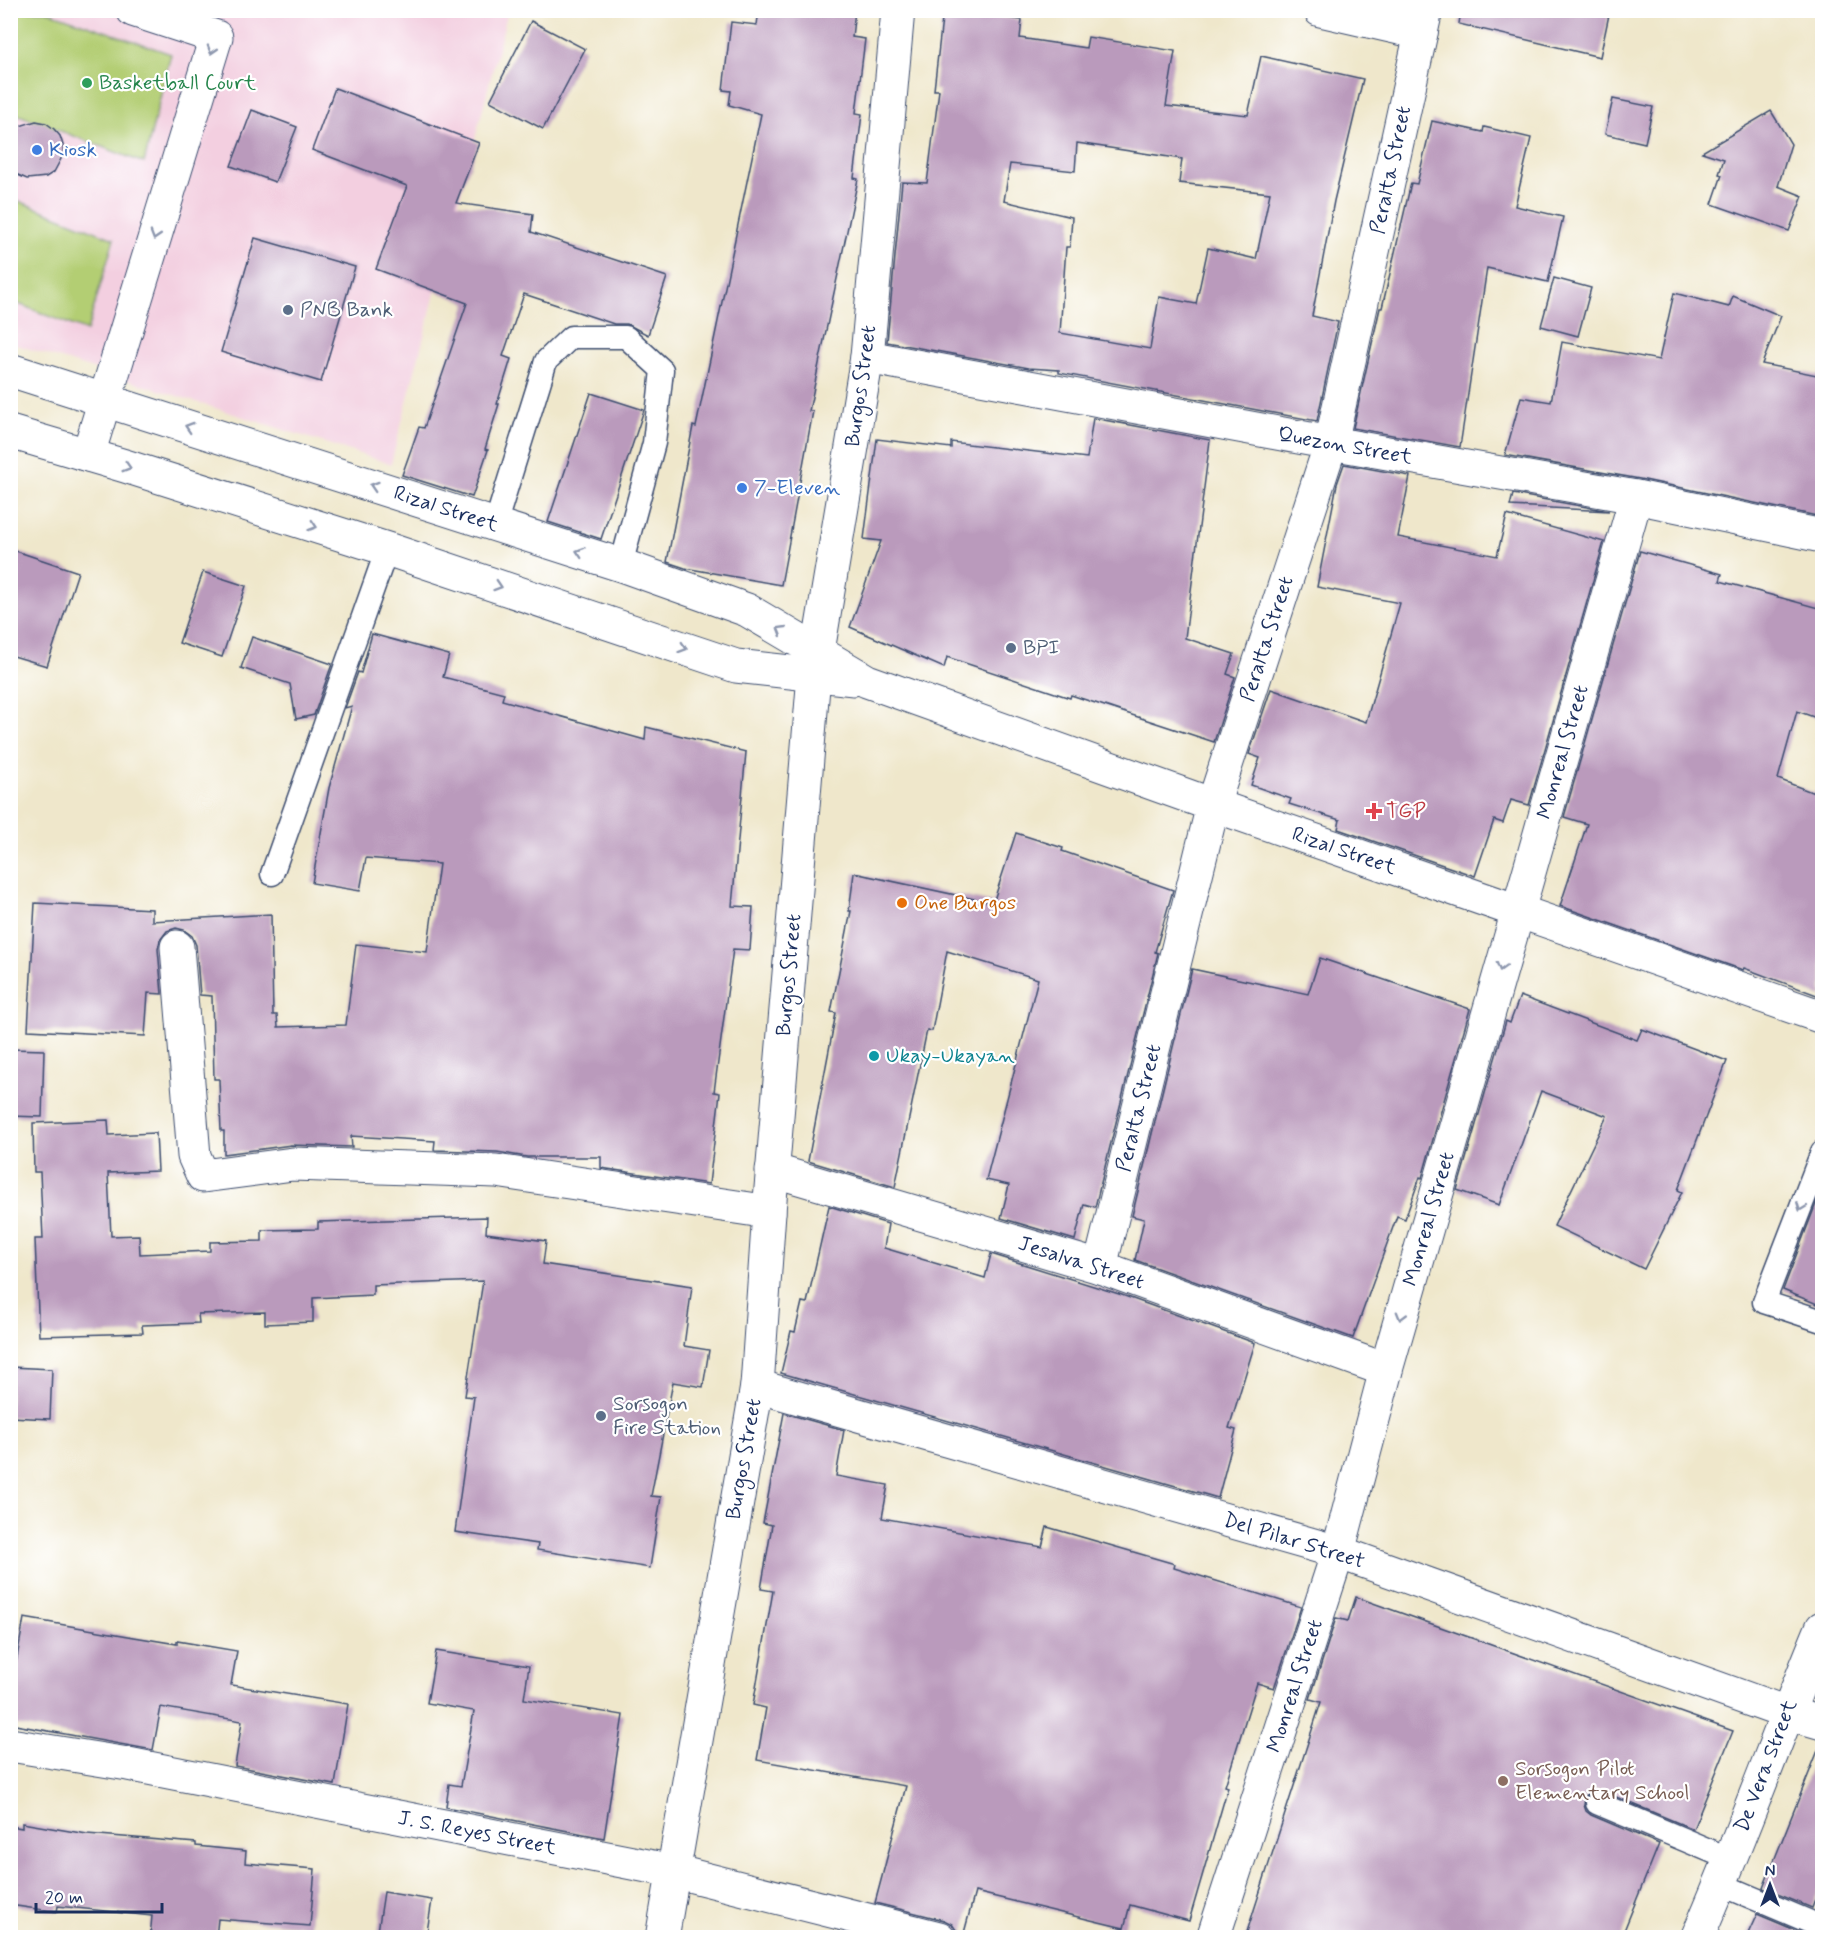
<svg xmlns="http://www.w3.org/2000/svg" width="1833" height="1948" font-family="Mynerve,sans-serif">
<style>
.built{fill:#f3cfe0}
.green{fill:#b3ce73;stroke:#677e68;stroke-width:1.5}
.building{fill:#ba9abc;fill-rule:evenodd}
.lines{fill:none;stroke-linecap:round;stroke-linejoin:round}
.lane-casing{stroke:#3b4b6e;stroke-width:25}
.street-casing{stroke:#3b4b6e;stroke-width:35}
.secondary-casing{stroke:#3b4b6e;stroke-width:35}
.primary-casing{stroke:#3b4b6e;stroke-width:35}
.lane{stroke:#fff;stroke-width:22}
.street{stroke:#fff;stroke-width:33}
.secondary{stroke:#fff;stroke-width:33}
.primary{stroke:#fff;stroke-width:33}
.oneway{stroke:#8d97ae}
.leisure-dot{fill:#2e9e5b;stroke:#fff;stroke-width:2}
.shop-dot{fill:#3f7fe0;stroke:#fff;stroke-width:2}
.service-dot{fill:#5c6f8a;stroke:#fff;stroke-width:2}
.health-dot{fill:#e0444e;stroke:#fff;stroke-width:2}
.food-dot{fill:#e8710a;stroke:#fff;stroke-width:2}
.culture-dot{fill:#0f9aa8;stroke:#fff;stroke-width:2}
.education-dot{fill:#8d6e63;stroke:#fff;stroke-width:2}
.labels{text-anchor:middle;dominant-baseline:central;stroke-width:4.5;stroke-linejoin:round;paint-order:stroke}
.leisure-label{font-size:21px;fill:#27864d;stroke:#fff;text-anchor:start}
.shop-label{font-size:21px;fill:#366cbe;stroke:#fff;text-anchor:start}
.street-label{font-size:21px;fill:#1b2f5e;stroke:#fff}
.service-label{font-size:21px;fill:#4e5e75;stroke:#fff;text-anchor:start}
.health-label{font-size:21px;fill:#be3a42;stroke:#fff;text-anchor:start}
.food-label{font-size:21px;fill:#c56008;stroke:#fff;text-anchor:start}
.culture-label{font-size:21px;fill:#0d838f;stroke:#fff;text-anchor:start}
.education-label{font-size:21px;fill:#785e54;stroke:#fff;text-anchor:start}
</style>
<rect width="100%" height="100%" fill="#fff"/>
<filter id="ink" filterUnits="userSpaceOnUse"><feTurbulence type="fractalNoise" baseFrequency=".0167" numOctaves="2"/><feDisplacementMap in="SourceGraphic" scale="12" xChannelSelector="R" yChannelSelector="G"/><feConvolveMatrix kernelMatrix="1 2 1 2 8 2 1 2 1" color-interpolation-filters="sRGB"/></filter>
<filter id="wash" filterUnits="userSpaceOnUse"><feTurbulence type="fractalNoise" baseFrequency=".008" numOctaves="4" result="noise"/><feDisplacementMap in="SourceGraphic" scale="24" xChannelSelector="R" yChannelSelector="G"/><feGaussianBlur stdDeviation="1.35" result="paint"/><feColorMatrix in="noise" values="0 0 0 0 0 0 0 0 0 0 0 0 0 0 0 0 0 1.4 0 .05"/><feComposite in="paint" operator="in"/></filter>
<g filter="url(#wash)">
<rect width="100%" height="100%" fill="#efe7cb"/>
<!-- built -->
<path class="built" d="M11,11H508L391,464L11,343Z"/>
<!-- green -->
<g class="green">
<path d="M10,11H47L171,54L144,163L11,112Z"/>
<path d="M11,198L114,239L87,331L11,301Z"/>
</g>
<g id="blocks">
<!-- building -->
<g class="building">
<path d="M759,10H855L852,37L865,39L856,113L862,114L854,178L858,179L809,411H813L781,585L685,568L667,562L693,426L696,427L761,114L729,105L731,91L723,90L731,22L757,25Z"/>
<path d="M943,10L1022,20L1020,38L1086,48L1088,37L1175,51L1166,106L1248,115L1261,56L1363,79L1334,201L1312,316L1338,322L1317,421L1059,373V370L1029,368L887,342L902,182L927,183L939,90H934ZM1077,143L1182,159L1179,183L1270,193L1256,259L1208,248L1196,304L1159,297L1150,349L1060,333L1066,247H1070L1072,217L1004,201L1010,164L1075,171Z"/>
<path d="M1461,10H1610L1600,57L1459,24Z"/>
<path d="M531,21L585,49L543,129L490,101Z"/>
<path d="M335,88L479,143L456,203L533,214L531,232L667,277L648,335L627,324H614L524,294L503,356L511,359L497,404H499L485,449L488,450L472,497L402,475L419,427L424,428L467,303L376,269L407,186L312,150Z"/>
<path d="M1613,99L1653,107L1645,143L1605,134Z"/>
<path d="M252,110L297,127L275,182L231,166Z"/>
<path d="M1771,111L1791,144L1778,186L1803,196L1789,231L1712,204L1722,175L1719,174L1724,159L1702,152Z"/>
<path d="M36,121L46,123L54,129L60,136L63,145V155L54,172L46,177L27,179L18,175L10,169V129Z"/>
<path d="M1432,121L1483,132L1484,127L1531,138L1515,206L1563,217L1548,282L1487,268L1460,447L1353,428L1380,308H1382L1411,183L1417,184Z"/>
<path d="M255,238L355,267L321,382L221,352Z"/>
<path d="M1554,278L1591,288L1578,336L1541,326Z"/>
<path d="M1674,293L1729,307L1733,296L1781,316L1762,364L1822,376V517L1640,479L1505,455L1521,397L1551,402L1562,342L1659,360Z"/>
<path d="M591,393L644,410L601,539L548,522Z"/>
<path d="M1093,418L1210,440L1185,638L1234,654L1227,674L1235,677L1214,742L1071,695L1070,698L947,657L944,668L850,627L881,541L864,539L877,439L951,448V442L1087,458Z"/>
<path d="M1344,464L1410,476L1398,537L1497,556L1507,515L1604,542L1529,805L1511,800L1503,823L1494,820L1475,876L1338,829L1340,820L1289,804L1291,799L1251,785L1260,758L1249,754L1271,689L1366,722L1400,603L1317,587L1337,484Z"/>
<path d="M1513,494L1609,511L1510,506Z"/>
<path d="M10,549L78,572L47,666L10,655Z"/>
<path d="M1640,551L1722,574L1720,581L1822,609V720L1797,711L1778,779L1822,796V997L1744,968L1743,970L1560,906L1587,824L1564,817Z"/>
<path d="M203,572L246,586L222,657L179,643Z"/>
<path d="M372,634L449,655L443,677L504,693L502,700L645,740L646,727L746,752L732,906L753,907L750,950L733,949L714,1092L720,1093L709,1184L601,1168V1157H527L497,1152L434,1150L435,1141L351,1136L352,1147L291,1145L224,1154V1131H221L219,1079H214L212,996L200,995L196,945L192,936L184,930L176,928L167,931L160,940L158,949L162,994L148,993L145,1036L28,1030L35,903L152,909V921L271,914L273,1015H277L278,1027L346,1025L356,944L427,952L439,864L366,858L360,891L312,883L329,788L352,706L345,708L358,672L361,673Z"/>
<path d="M252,637L332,664L314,715L296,719L290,684L241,668Z"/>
<path d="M1016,833L1063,848L1062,851L1173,890L1155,952L1158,953L1095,1207L1084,1204L1075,1240L1001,1218L1009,1185L986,1180L1038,979L947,951L932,1031L927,1030L895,1187L808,1161L836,1013L831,1012L851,911H849L854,873L993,903Z"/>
<path d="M1320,958L1470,1009L1422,1178L1420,1177L1405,1219L1397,1216L1353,1338L1135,1260L1144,1219L1132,1216L1192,969L1308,994Z"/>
<path d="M1520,996L1637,1040L1642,1029L1727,1061L1678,1190L1682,1192L1644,1269L1554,1226L1607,1116L1541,1091L1499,1205L1457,1190L1506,1021L1510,1023Z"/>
<path d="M10,1049L44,1050L42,1117L10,1116Z"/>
<path d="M108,1120L109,1135L156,1133L158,1171L108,1173L111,1236L139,1235L140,1254L210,1251V1242L262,1241V1230L318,1229V1222L487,1217L486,1233L546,1241L543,1264L692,1286L684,1346L709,1350L703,1387L673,1382L651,1496L661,1497L650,1568L537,1550L538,1544L455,1532L474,1397L465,1396L483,1281L373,1285V1295L313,1298V1322L265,1324V1312L198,1314L199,1323L142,1325L143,1333L39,1336L35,1239H43L40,1172H34L33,1123Z"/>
<path d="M1822,1188V1306L1783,1290Z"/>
<path d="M829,1206L888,1224L884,1248L985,1278L991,1254L1119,1294L1255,1343L1229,1428L1236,1430L1218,1498L781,1373L791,1331L795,1332L802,1302L807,1303Z"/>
<path d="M10,1367L52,1369L50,1419L10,1417Z"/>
<path d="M784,1413L844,1430L836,1476L888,1485L882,1518L1042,1547L1047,1527L1175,1564L1174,1568L1301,1607L1274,1688L1257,1683L1225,1786L1228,1787L1189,1921L1130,1905L1124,1928L975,1892L964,1933L956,1930L952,1924L944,1920L875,1903L906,1786L757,1760L766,1708L753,1705L773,1591L761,1589L772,1525L763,1523Z"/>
<path d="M1356,1597L1733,1731L1693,1829L1602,1791L1595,1790L1589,1792L1585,1797L1584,1805L1586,1811L1591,1815L1659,1844L1621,1938H1245L1321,1702L1310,1699L1336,1618L1348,1621Z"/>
<path d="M24,1618L134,1637L177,1644V1641L237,1651L231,1685L348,1704L335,1785L235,1766L242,1721L161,1707L153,1750L10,1724V1697Z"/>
<path d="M436,1651L529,1666L524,1699L623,1715L604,1838L446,1807L449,1784L461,1786L474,1711L427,1703Z"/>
<path d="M1821,1743L1822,1744V1882L1812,1908L1763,1888Z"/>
<path d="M22,1823L87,1834L196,1843V1846L246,1851L245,1863L315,1869L310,1926L218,1919L216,1938H150L152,1916L58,1906L57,1912L10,1905V1826L22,1828Z"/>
<path d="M384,1892L432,1900L426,1938H377Z"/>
<path d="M1757,1914L1802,1933L1800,1938H1746Z"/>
</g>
</g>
</g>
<g filter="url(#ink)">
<use href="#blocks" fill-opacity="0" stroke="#3b4b6e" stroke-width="1.5"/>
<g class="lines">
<!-- lane casing -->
<g class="lane-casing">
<g id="lane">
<path d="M495,525L546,361L571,337H626L662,370L654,443L621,565"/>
<path d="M272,874L387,549"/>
<path d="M1822,1152L1764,1302L1822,1321"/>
<path d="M1597,1803L1730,1859"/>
<path d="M1720,1884L1822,1927"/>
</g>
</g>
<!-- street casing -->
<g class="street-casing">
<g id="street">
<path d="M1320,10L1421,33"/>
<path d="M867,357L1331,443L1636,497L1822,536"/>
<path d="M1518,911L1636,497"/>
<path d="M177,947L194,1156L203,1176L293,1164L496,1171L769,1212"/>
<path d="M772,1170L1100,1267L1386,1370"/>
<path d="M1100,1267L1213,805L1331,443L1426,10"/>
<path d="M757,1386L1338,1552L1787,1713L1822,1723"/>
<path d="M662,1938L757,1386L769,1212L814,675L867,357L898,10"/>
</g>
</g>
<!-- secondary casing -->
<g class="secondary-casing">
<g id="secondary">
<path d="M88,455L216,37L133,10"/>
<path d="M10,1745L128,1764L673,1871L939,1938"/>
<path d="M1213,1938L1338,1552L1386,1370L1518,911"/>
<path d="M1697,1938C1742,1836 1779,1731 1822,1628"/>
</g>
</g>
<!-- primary casing -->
<g class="primary-casing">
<g id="primary">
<path d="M10,370L621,565L747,610L867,681L1213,805L1822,1017"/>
<path d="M10,432L125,466L387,549L736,666L854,679"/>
</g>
</g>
<!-- lane -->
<use href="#lane" class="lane"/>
<!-- street -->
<use href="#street" class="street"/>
<!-- secondary -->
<use href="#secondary" class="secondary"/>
<!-- primary -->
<use href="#primary" class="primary"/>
</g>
<!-- one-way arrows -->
<defs><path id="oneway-chevron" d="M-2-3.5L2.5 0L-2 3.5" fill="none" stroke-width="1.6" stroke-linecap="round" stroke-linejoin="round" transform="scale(1.5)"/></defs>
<g class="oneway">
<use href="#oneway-chevron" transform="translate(212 50) rotate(107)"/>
<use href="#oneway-chevron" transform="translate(155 236) rotate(107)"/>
<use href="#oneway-chevron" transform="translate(189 427) rotate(-162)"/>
<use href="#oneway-chevron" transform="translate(127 467) rotate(17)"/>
<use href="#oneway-chevron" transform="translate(374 486) rotate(-162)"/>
<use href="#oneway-chevron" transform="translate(313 526) rotate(18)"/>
<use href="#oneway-chevron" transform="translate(580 552) rotate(-162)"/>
<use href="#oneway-chevron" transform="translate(498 586) rotate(18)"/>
<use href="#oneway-chevron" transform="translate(781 630) rotate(-149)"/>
<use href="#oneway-chevron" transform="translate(683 648) rotate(18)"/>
<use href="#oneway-chevron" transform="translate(1501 967) rotate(106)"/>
<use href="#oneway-chevron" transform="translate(1801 1207) rotate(111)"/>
<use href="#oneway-chevron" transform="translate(1401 1316) rotate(106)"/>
</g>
</g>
<!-- markers -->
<circle class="leisure-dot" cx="87" cy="83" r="6"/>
<g class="shop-dot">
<circle cx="37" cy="150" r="6"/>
<circle cx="742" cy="488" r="6"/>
</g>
<g class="service-dot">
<circle cx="288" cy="310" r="6"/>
<circle cx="1011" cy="648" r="6"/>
<circle cx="601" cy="1416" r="6"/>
</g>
<path class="health-dot" d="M1371 802h6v6h6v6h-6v6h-6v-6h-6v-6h6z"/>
<circle class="food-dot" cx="902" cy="903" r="6"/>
<circle class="culture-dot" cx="874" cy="1056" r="6"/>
<circle class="education-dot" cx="1503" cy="1781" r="6"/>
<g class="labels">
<!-- leisure labels -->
<g class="leisure-label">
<text x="99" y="83">Basketball Court</text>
</g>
<!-- shop labels -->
<g class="shop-label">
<text x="49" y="150">Kiosk</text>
<text x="754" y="488">7-Eleven</text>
</g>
<!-- street labels -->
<g class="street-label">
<text transform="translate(1391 170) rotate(-78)">Peralta Street</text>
<text transform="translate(861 386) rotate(-82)">Burgos Street</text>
<text transform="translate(1345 446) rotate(10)">Quezon Street</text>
<text transform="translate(446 509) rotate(18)">Rizal Street</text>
<text transform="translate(1267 639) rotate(-72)">Peralta Street</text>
<text transform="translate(1563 752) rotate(-74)">Monreal Street</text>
<text transform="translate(1344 851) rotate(19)">Rizal Street</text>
<text transform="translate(789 975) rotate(-85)">Burgos Street</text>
<text transform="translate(1139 1108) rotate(-76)">Peralta Street</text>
<text transform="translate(1429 1219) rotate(-74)">Monreal Street</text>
<text transform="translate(1081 1263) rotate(18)">Jesalva Street</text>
<text transform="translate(744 1459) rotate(-80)">Burgos Street</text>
<text transform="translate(1294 1541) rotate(17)">Del Pilar Street</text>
<text transform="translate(1295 1686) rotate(-72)">Monreal Street</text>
<text transform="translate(1766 1766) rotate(-69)">De Vera Street</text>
<text transform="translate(477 1833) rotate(11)">J. S. Reyes Street</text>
</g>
<!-- service labels -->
<g class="service-label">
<text x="300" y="310">PNB Bank</text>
<text x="1023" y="648">BPI</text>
<text x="613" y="1404">Sorsogon<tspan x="613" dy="24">Fire Station</tspan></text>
</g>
<!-- health labels -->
<g class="health-label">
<text x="1386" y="811">TGP</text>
</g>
<!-- food labels -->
<g class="food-label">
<text x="914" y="903">One Burgos</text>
</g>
<!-- culture labels -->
<g class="culture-label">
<text x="886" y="1056">Ukay-Ukayan</text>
</g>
<!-- education labels -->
<g class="education-label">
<text x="1515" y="1769">Sorsogon Pilot<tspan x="1515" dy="24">Elementary School</tspan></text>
</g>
</g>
<!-- margin -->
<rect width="1833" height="1948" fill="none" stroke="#fff" stroke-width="36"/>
<!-- north arrow -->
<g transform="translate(1770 1885)" stroke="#ffffff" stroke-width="4.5" paint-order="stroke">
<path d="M0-4.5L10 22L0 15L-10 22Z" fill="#1b2f5e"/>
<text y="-9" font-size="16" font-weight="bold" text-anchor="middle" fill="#1b2f5e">N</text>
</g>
<!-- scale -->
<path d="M36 1903v9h126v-9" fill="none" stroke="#1b2f5e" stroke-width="3"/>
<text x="45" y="1903" font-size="18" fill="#1b2f5e" stroke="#ffffff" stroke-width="4.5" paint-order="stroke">20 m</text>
</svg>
